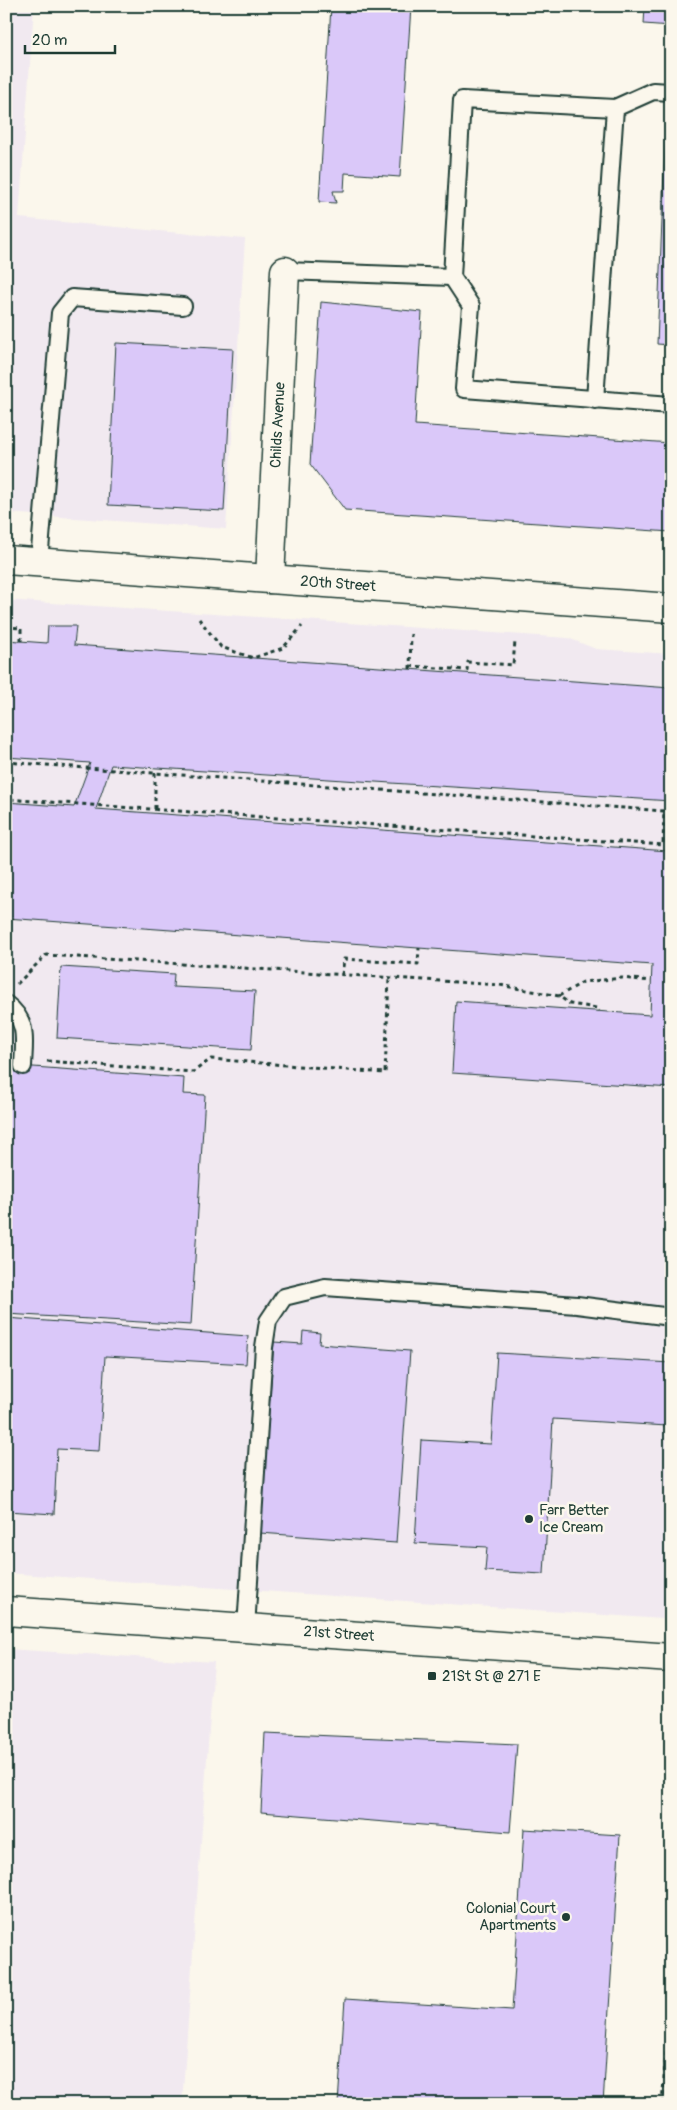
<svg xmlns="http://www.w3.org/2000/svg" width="677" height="2110" font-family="Pangolin,sans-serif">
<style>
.built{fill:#f1e9f0}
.building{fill:#dac8f9;stroke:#1f3d34}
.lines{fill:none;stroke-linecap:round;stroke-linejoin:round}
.lane-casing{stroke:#1f3d34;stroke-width:20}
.street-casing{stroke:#1f3d34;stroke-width:31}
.secondary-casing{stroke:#1f3d34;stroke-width:31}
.path{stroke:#1f3d34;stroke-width:3;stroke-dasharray:4 4;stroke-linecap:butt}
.lane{stroke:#fbf7ec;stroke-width:16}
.street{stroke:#fbf7ec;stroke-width:28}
.secondary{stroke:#fbf7ec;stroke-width:28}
.poi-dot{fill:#1f3d34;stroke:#fbf7ec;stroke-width:2}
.labels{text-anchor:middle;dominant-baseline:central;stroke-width:5;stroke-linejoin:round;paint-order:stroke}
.street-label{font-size:15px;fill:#1f3d34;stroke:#fbf7ec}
.poi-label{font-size:15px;fill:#1f3d34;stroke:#fbf7ec;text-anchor:start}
</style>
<rect width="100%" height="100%" fill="#fbf7ec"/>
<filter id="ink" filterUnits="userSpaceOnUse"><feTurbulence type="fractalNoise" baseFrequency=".02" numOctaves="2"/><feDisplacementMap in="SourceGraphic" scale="10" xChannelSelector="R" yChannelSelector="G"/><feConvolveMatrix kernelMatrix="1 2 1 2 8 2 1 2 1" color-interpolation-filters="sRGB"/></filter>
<g filter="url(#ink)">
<!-- built -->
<g class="built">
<path d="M6,6H34L19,218L245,239L226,529L6,513Z"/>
<path d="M6,600L568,638L596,649L671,654V1616L662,1619L6,1573Z"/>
<path d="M6,1649L214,1662L182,2104H6Z"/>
</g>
<!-- building -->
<g class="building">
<path d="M331,6H411L400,177L345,173L344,191H333L336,203L319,202Z"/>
<path d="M645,6H671V26L644,24Z"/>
<path d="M666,121H671V345L657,344Z"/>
<path d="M321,302L422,312L415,425L671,443V532L345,510L310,464Z"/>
<path d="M116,343L233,349L224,511L108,505Z"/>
<path d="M48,626H76L74,645L671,688V801L111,765L96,809L668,851L669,841H671V1088L452,1073L456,1001L650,1015L652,965L6,918V802L74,807L90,763L6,757V640L47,643Z"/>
<path d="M61,967L174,974L173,987L255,991L251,1050L57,1038Z"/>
<path d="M6,1065L184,1078L183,1094L205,1095L191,1325L6,1314Z"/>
<path d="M6,1318L248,1336L246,1364L105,1356L99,1451L57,1449L54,1514L6,1511Z"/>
<path d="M303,1331L320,1333L319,1344L410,1351L396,1543L260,1533L274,1342L302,1344Z"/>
<path d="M497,1353L671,1363L667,1426L553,1419L544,1574L485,1571L487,1547L415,1543L421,1440L491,1444Z"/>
<path d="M265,1733L517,1744L510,1832L261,1812Z"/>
<path d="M524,1829L620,1835L603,2104H338L345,1999L512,2010Z"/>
</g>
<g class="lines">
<!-- lane casing -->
<g class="lane-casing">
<g id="lane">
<path d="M671,92L653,91L615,108L462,100L452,277L471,306L464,389L671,405"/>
<path d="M285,271L452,277"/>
<path d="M595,400L615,108"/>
<path d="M39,562L60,313L72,298L183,306"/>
<path d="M6,1004C29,1021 24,1041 23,1066"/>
<path d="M246,1628L264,1347L268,1321L284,1297L325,1287L577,1305L671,1317"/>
</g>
</g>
<!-- street casing -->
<g class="street-casing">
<path id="street" d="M270,579L285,271"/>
</g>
<!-- secondary casing -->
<g class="secondary-casing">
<g id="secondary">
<path d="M6,560L671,608"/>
<path d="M6,1611L671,1658"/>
</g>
</g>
<!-- path -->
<g class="path">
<path d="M199,619L221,647L253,658L283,648L302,626"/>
<path d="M6,627L21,628V641"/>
<path d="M410,666L467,670L468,662L513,665L515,641"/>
<path d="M410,669L411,634"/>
<path d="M6,762L664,811L663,845L6,799"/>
<path d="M155,773V810"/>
<path d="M342,975L344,959L418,964L419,948"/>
<path d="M17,984L46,955L500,985L559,996L570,1004L597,1008L599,1011"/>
<path d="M559,996L583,982L622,978L651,981"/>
<path d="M47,1061L193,1072L211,1059L385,1073L389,978"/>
<path d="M662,2104L671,1991"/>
</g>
<!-- lane -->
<use href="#lane" class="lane"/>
<!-- street -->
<use href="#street" class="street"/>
<!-- secondary -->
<use href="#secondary" class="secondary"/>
</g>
</g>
<!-- markers -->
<g class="poi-dot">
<circle cx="529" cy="1519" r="5"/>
<rect x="427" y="1671" width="10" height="10" rx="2.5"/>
<circle cx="566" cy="1917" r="5"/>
</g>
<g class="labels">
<!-- street labels -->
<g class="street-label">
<text transform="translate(278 425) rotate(-87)">Childs Avenue</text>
<text transform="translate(338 584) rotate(4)">20th Street</text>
<text transform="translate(339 1634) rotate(4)">21st Street</text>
</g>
<!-- poi labels -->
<g class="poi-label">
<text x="539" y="1510">Farr Better<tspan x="539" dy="17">Ice Cream</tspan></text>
<text x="442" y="1676">21St St @ 271 E</text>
<text x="556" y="1908" text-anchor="end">Colonial Court<tspan x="556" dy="17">Apartments</tspan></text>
</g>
</g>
<!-- margin -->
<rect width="677" height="2110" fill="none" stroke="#fbf7ec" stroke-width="25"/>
<rect x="12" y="12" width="652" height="2085" fill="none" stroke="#1f3d34" stroke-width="2" filter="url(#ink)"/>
<!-- scale -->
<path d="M25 45v8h90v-8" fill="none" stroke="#1f3d34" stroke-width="2.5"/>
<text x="32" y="45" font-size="15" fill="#1f3d34" stroke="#fbf7ec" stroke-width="4" paint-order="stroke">20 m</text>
</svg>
